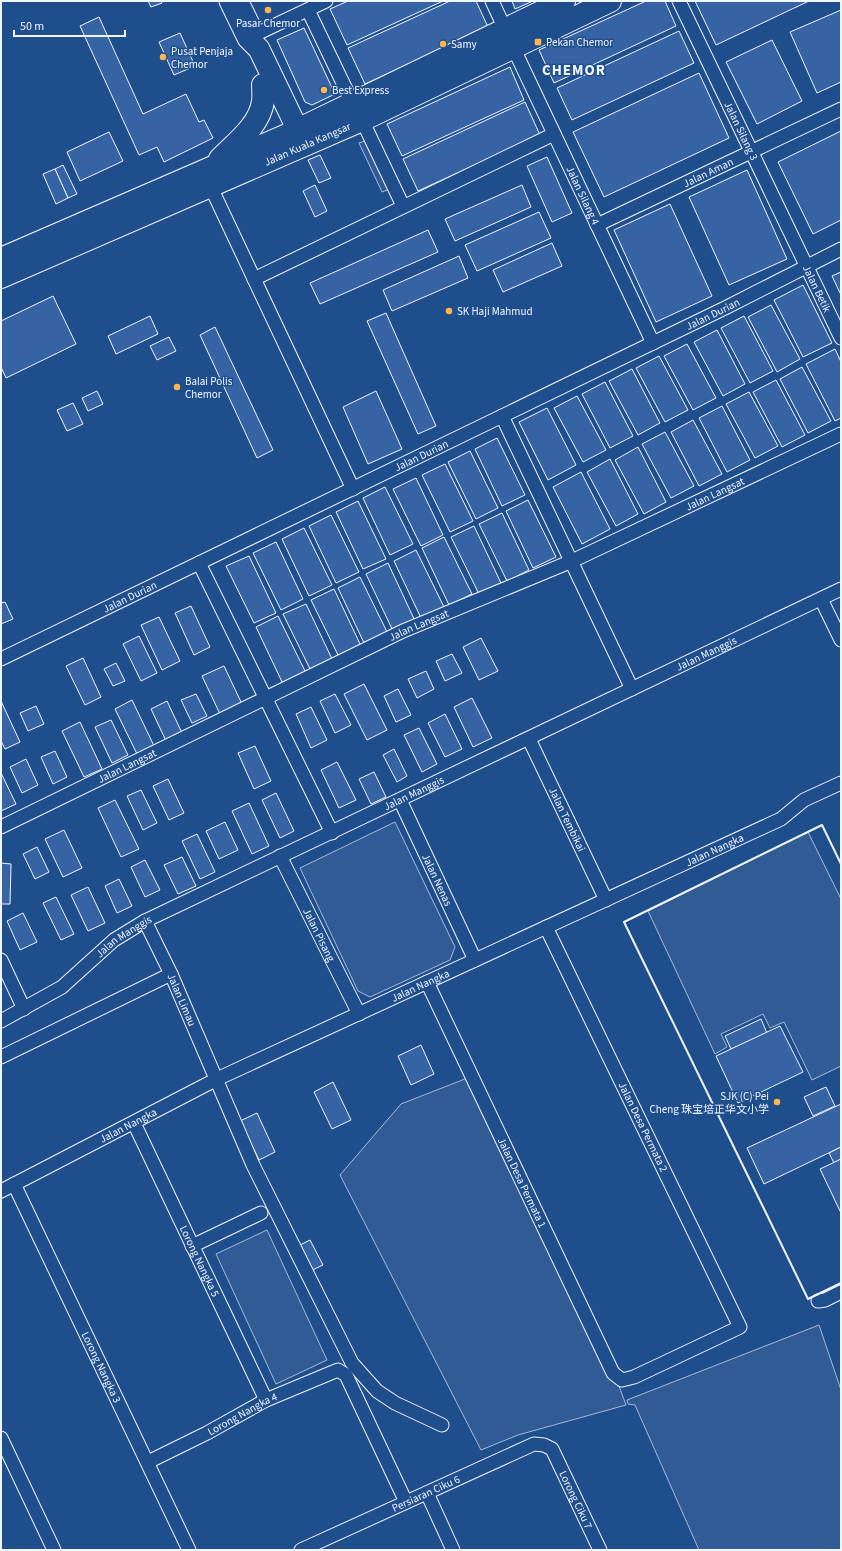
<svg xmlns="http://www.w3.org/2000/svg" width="842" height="1551" font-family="'Source Sans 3','Noto Sans SC',sans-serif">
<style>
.built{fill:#305b95;stroke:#a8bbd7}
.building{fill:#3563a3;stroke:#f2f6ff}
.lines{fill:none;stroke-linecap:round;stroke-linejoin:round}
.street-casing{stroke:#f2f6ff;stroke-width:15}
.primary-casing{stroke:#f2f6ff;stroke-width:23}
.highway-casing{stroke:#f2f6ff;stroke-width:24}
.street{stroke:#1f4e8c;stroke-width:13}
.primary{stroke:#1f4e8c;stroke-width:21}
.highway{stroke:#1f4e8c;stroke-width:22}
.wall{stroke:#f2f6ff;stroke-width:2}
.poi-dot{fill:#ffb74d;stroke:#1f4e8c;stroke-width:1.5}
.labels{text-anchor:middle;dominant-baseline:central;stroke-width:3;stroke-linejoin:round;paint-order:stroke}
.poi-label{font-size:11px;fill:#f2f6ff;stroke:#1f4e8c;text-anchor:start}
.street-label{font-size:11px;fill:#f2f6ff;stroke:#1f4e8c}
.district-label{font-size:15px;font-weight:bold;letter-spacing:1px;fill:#f2f6ff;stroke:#1f4e8c}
</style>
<rect width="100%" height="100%" fill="#1f4e8c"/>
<!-- built -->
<g class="built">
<path d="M367,140L390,189L382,192L359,143Z"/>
<path d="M395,822L455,947L450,960L370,997L358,991L300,868Z"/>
<path d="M808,832L841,899V1066L812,1080L784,1022L770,1028L763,1014L721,1034L727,1047L715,1054L648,911Z"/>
<path d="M470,1077L616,1378L626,1405L518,1435L481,1450L340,1175L401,1104Z"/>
<path d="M267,1230L327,1360L276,1384L216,1254Z"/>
<path d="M819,1325L841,1390V1550H699L635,1405L628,1404L627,1400Z"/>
</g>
<!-- building -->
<g class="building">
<path d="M148,1H161L162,3L151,7Z"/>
<path d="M348,1H443L347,45L330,9Z"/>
<path d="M450,1H476L488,27L365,84L348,48Z"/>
<path d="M512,1H533L515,9Z"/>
<path d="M646,1H665L676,26L554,83L539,50Z"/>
<path d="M695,1H809L716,45Z"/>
<path d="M841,10V82L817,93L790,32Z"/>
<path d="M99,17L143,114L186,94L199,122L204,120L213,138L164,162L157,147L139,155L80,26Z"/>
<path d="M304,28L335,94L312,105L305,102L277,40Z"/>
<path d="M679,31L694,63L572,120L557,88Z"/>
<path d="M180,33L195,66L174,75L159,42Z"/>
<path d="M772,40L802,101L757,124L726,62Z"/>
<path d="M510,67L524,100L402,156L387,124Z"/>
<path d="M699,73L729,138L604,197L573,132Z"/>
<path d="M525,102L540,135L418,191L403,159Z"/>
<path d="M841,131V220L813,234L778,162Z"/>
<path d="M109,132L123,161L80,181L67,152Z"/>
<path d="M320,155L331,178L319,183L308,160Z"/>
<path d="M547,157L572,213L552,222L527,166Z"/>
<path d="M63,165L77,194L68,198L55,169Z"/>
<path d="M55,169L68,198L56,204L43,174Z"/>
<path d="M747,170L787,259L729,285L689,197Z"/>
<path d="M315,185L327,211L315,217L303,191Z"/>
<path d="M522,185L531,207L455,241L445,219Z"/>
<path d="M670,204L712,296L656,322L614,230Z"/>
<path d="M539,212L551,238L477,271L465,245Z"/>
<path d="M428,230L438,252L320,304L310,283Z"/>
<path d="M552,243L562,266L503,292L493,270Z"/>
<path d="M459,256L468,278L392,311L383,290Z"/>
<path d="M841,272V295L832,276Z"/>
<path d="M803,285L832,343L803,357L774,300Z"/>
<path d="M53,296L76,344L6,378L1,367V321Z"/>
<path d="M771,305L800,359L777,372L748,317Z"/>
<path d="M386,313L436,426L418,434L367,321Z"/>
<path d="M150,316L158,334L116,354L108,336Z"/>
<path d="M744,316L773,371L750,383L721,328Z"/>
<path d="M215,327L273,450L257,458L200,335Z"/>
<path d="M717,330L745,384L723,396L694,342Z"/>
<path d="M169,337L176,351L157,360L150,346Z"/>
<path d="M687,344L716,398L693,410L664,356Z"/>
<path d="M835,349L841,362V418L835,421L806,364Z"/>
<path d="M659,356L688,410L665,422L636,368Z"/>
<path d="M802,367L831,421L808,433L780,379Z"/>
<path d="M632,369L660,423L638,435L609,381Z"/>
<path d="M776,380L805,435L782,447L753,392Z"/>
<path d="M605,382L633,436L610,448L582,394Z"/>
<path d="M97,391L103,404L88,411L82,398Z"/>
<path d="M376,391L402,449L368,464L343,407Z"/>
<path d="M749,392L778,446L755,458L726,404Z"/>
<path d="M577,396L606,450L583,462L554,408Z"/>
<path d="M73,403L83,424L67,431L57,410Z"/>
<path d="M722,406L750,460L727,472L699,418Z"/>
<path d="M547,408L576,465L548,480L519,422Z"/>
<path d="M693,420L722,474L699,486L671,432Z"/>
<path d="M665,432L694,486L671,498L642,444Z"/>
<path d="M497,438L525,495L502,506L475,449Z"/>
<path d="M638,447L666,502L644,514L615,460Z"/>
<path d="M470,451L498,508L476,519L448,462Z"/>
<path d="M610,459L638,514L616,526L587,472Z"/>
<path d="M445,464L473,521L450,532L422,475Z"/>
<path d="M581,472L610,529L582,544L553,487Z"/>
<path d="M416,478L443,535L421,546L393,489Z"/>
<path d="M385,487L413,544L390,555L363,498Z"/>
<path d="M528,500L556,557L533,568L506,511Z"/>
<path d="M358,501L386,559L363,569L336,512Z"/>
<path d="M502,513L529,570L507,581L479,524Z"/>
<path d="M331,515L359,572L336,583L309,526Z"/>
<path d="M474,526L501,583L479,594L451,537Z"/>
<path d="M304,528L332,585L309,596L282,539Z"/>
<path d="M444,537L472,594L449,605L422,548Z"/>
<path d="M276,542L303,599L281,610L253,553Z"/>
<path d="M416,550L444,607L421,618L394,561Z"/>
<path d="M249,556L276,613L254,623L226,566Z"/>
<path d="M388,563L415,621L393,631L366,574Z"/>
<path d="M360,577L388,634L365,645L338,588Z"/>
<path d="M334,589L361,646L339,657L311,600Z"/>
<path d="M5,602L13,619L1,624V603Z"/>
<path d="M306,604L333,661L311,671L283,614Z"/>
<path d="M191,606L210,647L194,655L175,613Z"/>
<path d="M278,616L306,673L283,684L256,627Z"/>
<path d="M159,617L180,661L162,670L141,625Z"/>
<path d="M139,636L157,673L141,681L123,644Z"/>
<path d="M481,638L498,671L479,680L463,647Z"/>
<path d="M452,654L462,673L445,681L436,661Z"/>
<path d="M83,658L101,697L85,705L66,666Z"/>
<path d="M116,663L125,681L113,686L104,669Z"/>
<path d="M224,666L242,704L220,714L202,676Z"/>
<path d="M426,671L434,689L417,698L408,679Z"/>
<path d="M364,684L387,730L367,740L344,694Z"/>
<path d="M398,689L411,715L396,722L384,696Z"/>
<path d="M196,694L207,716L192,723L181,700Z"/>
<path d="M335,694L351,725L335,733L320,701Z"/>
<path d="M472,698L492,738L473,747L454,707Z"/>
<path d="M132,700L155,748L138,756L115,709Z"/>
<path d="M1,701L20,742L5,749L1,741Z"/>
<path d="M167,701L183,735L167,743L151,709Z"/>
<path d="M36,706L44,724L28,731L20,713Z"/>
<path d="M311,707L327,740L311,748L296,714Z"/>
<path d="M445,714L462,749L445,757L428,723Z"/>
<path d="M111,720L128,755L112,763L95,727Z"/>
<path d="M80,722L102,769L84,777L62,731Z"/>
<path d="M419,728L437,764L422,772L404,735Z"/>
<path d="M255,746L271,781L254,789L238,753Z"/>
<path d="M394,749L407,776L397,782L383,755Z"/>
<path d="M55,751L67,777L53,784L41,757Z"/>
<path d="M26,759L38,785L22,793L10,767Z"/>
<path d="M337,762L356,800L339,808L321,770Z"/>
<path d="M374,772L386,797L371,804L359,779Z"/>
<path d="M1,773L16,804L1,811Z"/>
<path d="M168,779L184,813L169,820L153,786Z"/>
<path d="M141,790L157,823L143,830L127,796Z"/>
<path d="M276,793L294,831L280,838L262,800Z"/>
<path d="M115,800L139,849L121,857L98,808Z"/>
<path d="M249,803L269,846L252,854L232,811Z"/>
<path d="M225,822L238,850L219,859L206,831Z"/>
<path d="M64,830L82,868L63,877L45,839Z"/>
<path d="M197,834L215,872L200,879L182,841Z"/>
<path d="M37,847L49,872L35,879L23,854Z"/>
<path d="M182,857L196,886L178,894L164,865Z"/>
<path d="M145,860L160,890L145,897L131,867Z"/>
<path d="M1,863L11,864L10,904H1Z"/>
<path d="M119,879L132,906L117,913L105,886Z"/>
<path d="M88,887L105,923L88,931L71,895Z"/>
<path d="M56,897L74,934L61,940L43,903Z"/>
<path d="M23,913L37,942L20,950L7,921Z"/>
<path d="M761,1019L767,1033L731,1049L725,1036Z"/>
<path d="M780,1026L803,1072L738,1103L716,1056Z"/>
<path d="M421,1045L434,1074L411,1085L398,1056Z"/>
<path d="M333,1082L351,1120L332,1129L314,1092Z"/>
<path d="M826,1087L835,1106L813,1116L804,1097Z"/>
<path d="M841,1104V1147L764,1184L747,1148Z"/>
<path d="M257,1113L275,1152L259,1160L240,1121Z"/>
<path d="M841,1147V1159L834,1163L829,1153Z"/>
<path d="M841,1159V1213L820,1169Z"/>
<path d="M310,1240L323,1265L308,1272L296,1247Z"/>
</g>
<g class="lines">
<!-- street casing -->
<g class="street-casing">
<g id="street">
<path d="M242,1L258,34"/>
<path d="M492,1L505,29"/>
<path id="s1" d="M679,1L841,338"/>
<path d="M308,10L353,104"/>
<path d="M248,38L326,1"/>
<path id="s2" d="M513,47L653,343"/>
<path d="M362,120L403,206"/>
<path d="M208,181L353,489"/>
<path id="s3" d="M597,225L841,109"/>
<path d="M254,279L554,134"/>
<path d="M502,416L632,689"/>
<path d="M199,563L332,833"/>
<path d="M821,599L841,640"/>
<path id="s4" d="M1,659L725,308L841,249"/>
<path id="s5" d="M529,739L606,900"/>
<path id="s6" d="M400,800L475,960"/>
<path id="s7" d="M1,827L403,631L572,561L841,434"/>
<path id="s8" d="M280,856L359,1014"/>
<path id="s9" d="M145,921L171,974L253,1165L352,1363L377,1391L395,1403L442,1425"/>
<path d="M1,960L24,1009"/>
<path id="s10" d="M427,982L613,1373L622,1380L634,1377L740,1327L546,927"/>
<path id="s11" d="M1,1021L62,987L114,940L145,921L841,589"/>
<path d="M1,1057L171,974"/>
<path id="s12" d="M134,1123L266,1400"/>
<path id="s13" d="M14,1184L189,1550"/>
<path id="s14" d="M1,1191L217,1079L781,819L804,800L841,783"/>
<path d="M192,1246L261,1213"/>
<path d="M818,1301L825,1300L841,1292"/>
<path d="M1,1438L54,1550"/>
<path id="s15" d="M148,1462L207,1433L266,1400L338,1370L346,1375L406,1502"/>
<path d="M427,1493L453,1550"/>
<path id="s16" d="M301,1550L534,1444L544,1445L552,1449L600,1550"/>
</g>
</g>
<!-- primary casing -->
<g class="primary-casing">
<path id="primary" d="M230,1L248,38L259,49L305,145"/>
</g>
<!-- highway casing -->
<g class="highway-casing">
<g id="highway">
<path d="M220,159C236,143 260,125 263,101C264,96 263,90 263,85"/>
<path d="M1,259L287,135L564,1"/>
<path id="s17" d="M1,277L362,120L610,1"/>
</g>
</g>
<!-- street -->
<use href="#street" class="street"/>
<!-- primary -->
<use href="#primary" class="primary"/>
<!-- highway -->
<use href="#highway" class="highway"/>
<!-- wall -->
<path class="wall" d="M841,864L822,825L624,922L808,1299L841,1283"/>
</g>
<!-- markers -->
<g class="poi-dot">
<circle cx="268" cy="10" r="4"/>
<rect x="534" y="38" width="8" height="8" rx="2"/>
<circle cx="443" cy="44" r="4"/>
<circle cx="163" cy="57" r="4"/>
<circle cx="324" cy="90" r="4"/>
<circle cx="449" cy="311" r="4"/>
<circle cx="177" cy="387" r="4"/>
<circle cx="777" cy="1102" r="4"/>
</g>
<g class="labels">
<!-- poi labels -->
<g class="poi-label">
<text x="268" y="23" text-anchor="middle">Pasar Chemor</text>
<text x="546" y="42">Pekan Chemor</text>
<text x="451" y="44">Samy</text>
<text x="171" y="51">Pusat Penjaja<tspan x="171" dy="13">Chemor</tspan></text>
<text x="332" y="90">Best Express</text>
<text x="457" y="311">SK Haji Mahmud</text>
<text x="185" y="381">Balai Polis<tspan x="185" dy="13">Chemor</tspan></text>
<text x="769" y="1096" text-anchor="end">SJK (C) Pei<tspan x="769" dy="13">Cheng 珠宝培正华文小学</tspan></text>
</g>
<!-- street labels -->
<g class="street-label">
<text stroke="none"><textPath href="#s1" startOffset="144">Jalan Silang 3</textPath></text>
<text stroke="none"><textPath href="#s17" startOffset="334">Jalan Kuala Kangsar</textPath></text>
<text stroke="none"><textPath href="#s3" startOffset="123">Jalan Aman</textPath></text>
<text stroke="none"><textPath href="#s2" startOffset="164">Jalan Silang 4</textPath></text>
<text stroke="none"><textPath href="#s1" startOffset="319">Jalan Betik</textPath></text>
<text stroke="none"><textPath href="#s4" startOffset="791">Jalan Durian</textPath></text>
<text stroke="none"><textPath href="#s4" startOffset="467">Jalan Durian</textPath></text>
<text stroke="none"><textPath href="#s7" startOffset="788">Jalan Langsat</textPath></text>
<text stroke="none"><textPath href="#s4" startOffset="143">Jalan Durian</textPath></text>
<text stroke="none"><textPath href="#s7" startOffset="464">Jalan Langsat</textPath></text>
<text stroke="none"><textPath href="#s11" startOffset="798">Jalan Manggis</textPath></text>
<text stroke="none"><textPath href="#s7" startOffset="140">Jalan Langsat</textPath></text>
<text stroke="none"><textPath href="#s11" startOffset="474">Jalan Manggis</textPath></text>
<text stroke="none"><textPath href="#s5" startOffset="89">Jalan Tembikai</textPath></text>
<text stroke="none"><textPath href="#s14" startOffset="791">Jalan Nangka</textPath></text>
<text stroke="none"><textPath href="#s6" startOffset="88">Jalan Nenas</textPath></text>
<text stroke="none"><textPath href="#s8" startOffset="88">Jalan Pisang</textPath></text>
<text stroke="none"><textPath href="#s11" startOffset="150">Jalan Manggis</textPath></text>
<text stroke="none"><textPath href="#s14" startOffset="467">Jalan Nangka</textPath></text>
<text stroke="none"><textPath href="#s9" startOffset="87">Jalan Limau</textPath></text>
<text stroke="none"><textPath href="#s14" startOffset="143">Jalan Nangka</textPath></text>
<text transform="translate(643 1127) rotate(64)">Jalan Desa Permata 2</text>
<text stroke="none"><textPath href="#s10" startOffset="222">Jalan Desa Permata 1</textPath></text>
<text stroke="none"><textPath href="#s12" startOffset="153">Lorong Nangka 5</textPath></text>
<text stroke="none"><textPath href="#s13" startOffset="203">Lorong Nangka 3</textPath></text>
<text stroke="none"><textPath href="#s15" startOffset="106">Lorong Nangka 4</textPath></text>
<text stroke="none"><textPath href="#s16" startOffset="137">Persiaran Ciku 6</textPath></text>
<text stroke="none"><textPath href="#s16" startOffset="331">Lorong Ciku 7</textPath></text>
</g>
<!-- district labels -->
<g class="district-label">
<text x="574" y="70">CHEMOR</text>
</g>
</g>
<!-- border -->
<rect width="842" height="1551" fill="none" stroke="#f2f6ff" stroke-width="4"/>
<!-- scale -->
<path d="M14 30v6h111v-6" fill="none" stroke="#f2f6ff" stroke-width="2"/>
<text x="20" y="30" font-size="12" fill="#f2f6ff" stroke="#1f4e8c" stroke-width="3" paint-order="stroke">50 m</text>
</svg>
